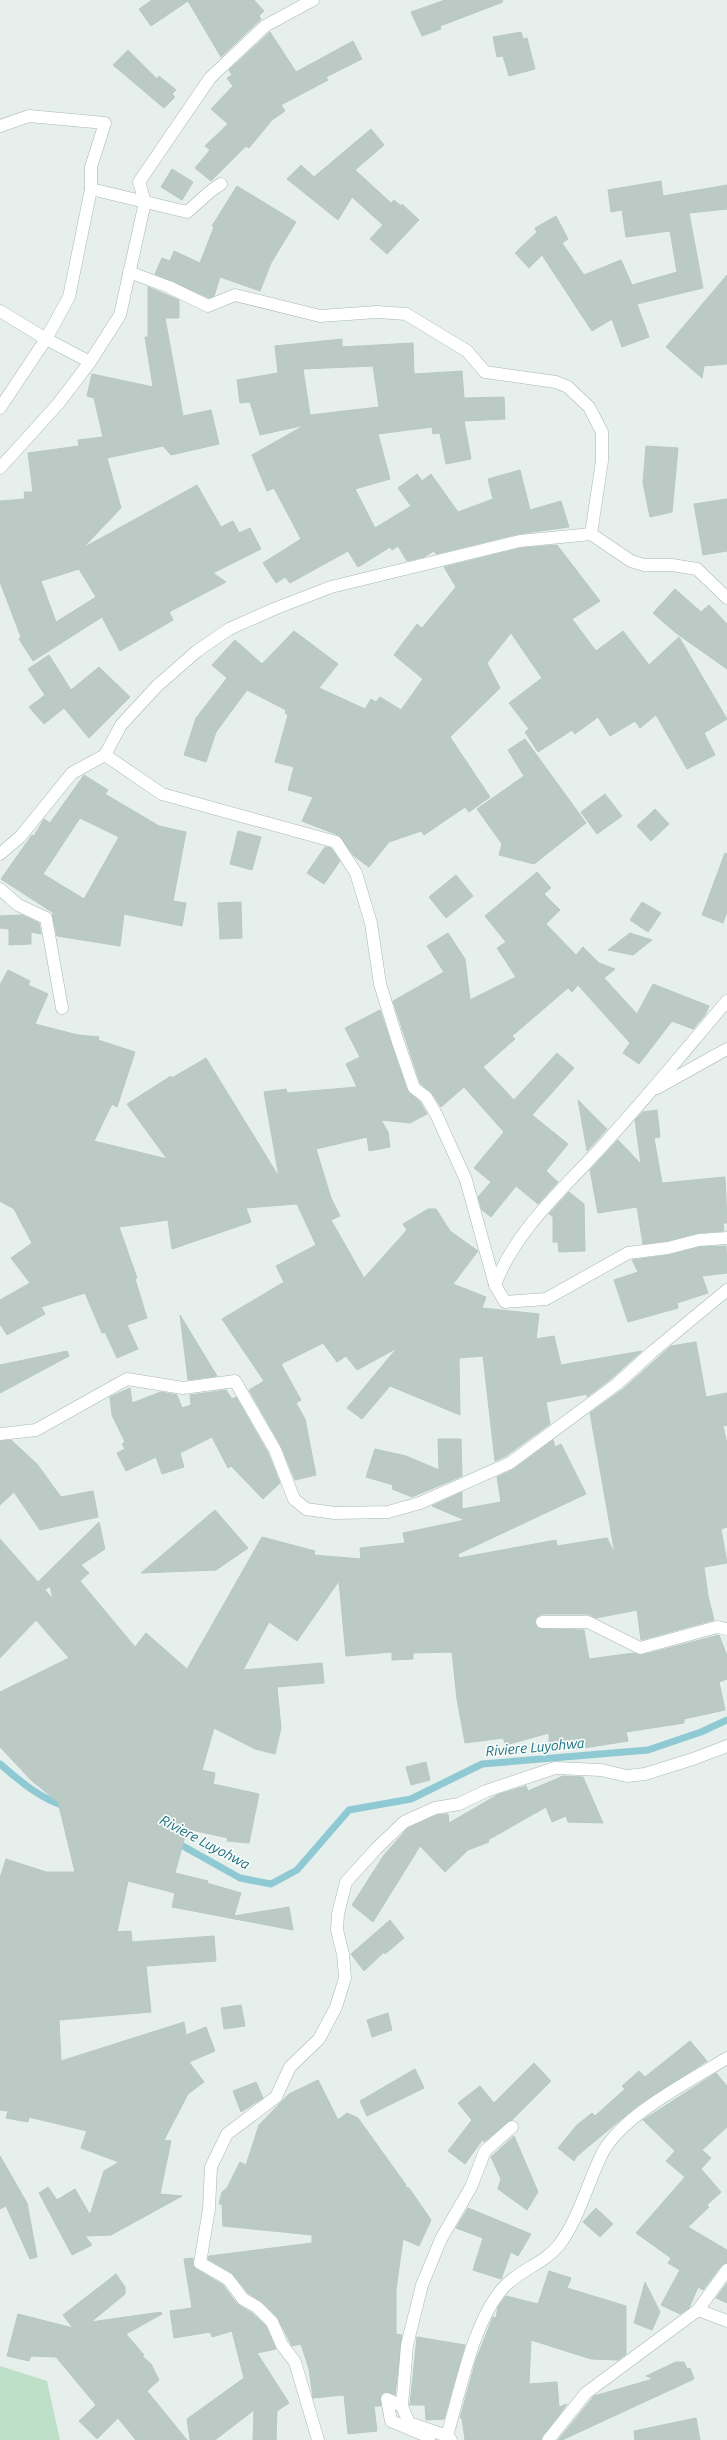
<svg xmlns="http://www.w3.org/2000/svg" width="727" height="2440" font-family="Ubuntu,sans-serif">
<style>
.green{fill:#bfe0c8}
.lines{fill:none;stroke-linecap:round;stroke-linejoin:round}
.stream{stroke:#8ec9d4;stroke-width:7}
.building{fill:#bbcac4;stroke:#b8c9c2;fill-rule:evenodd}
.minor-casing{stroke:#a8b8b2;stroke-width:13}
.minor{stroke:#fff;stroke-width:12}
.labels{text-anchor:middle;dominant-baseline:central;stroke-width:3.5;stroke-linejoin:round;paint-order:stroke}
.water-label{font-size:14px;font-style:italic;fill:#1c6f80;stroke:#f7fbf9}
</style>
<rect width="100%" height="100%" fill="#e6efeb"/>
<!-- green -->
<path class="green" d="M0,2366L47,2381L60,2440H0Z"/>
<g class="lines">
<!-- stream -->
<g class="stream">
<path d="M0,1764C20,1781 41,1800 68,1807"/>
<path d="M174,1841L240,1878L271,1884L297,1870L349,1810L411,1799L482,1764L648,1750L701,1732L727,1720"/>
</g>
</g>
<!-- building -->
<g class="building">
<path d="M152,0H254L264,11L259,16L261,19L221,57L188,1L151,26L139,9Z"/>
<path d="M445,0H502L503,2L440,26L441,29L422,36L411,12Z"/>
<path d="M270,32L296,72L353,41L362,59L326,77L328,80L281,105L285,111L272,120L249,148L246,146L211,181L195,168L210,150L205,146L228,124L211,109L233,86L227,78L232,75L229,70Z"/>
<path d="M521,32L523,39L527,38L535,69L509,76L503,56L497,57L493,37Z"/>
<path d="M128,50L157,79L159,76L176,90L172,94L175,97L164,108L113,65Z"/>
<path d="M371,129L384,145L355,170L391,203L394,200L401,206L402,204L419,220L387,254L370,239L383,225L352,197L338,220L287,179L301,165L314,177Z"/>
<path d="M172,169L193,182L182,200L161,187Z"/>
<path d="M661,181L663,196L727,185V209L689,213L703,288L637,304L649,337L622,347L612,319L592,331L542,255L529,268L515,253L537,232L535,228L556,216L568,239L562,243L584,275L621,260L632,285L677,272L670,231L626,237L622,210L611,212L608,190Z"/>
<path d="M237,186L296,222L271,263L260,291L220,277L214,296L209,298L155,274L162,258L170,261L174,251L200,263L214,227L212,226Z"/>
<path d="M727,275V364L704,366L702,378L666,347Z"/>
<path d="M148,287L179,300V318H165L183,416L211,410L219,444L171,455L163,446L107,458L121,508L83,548L197,485L221,527L233,521L239,533L250,528L261,549L213,573L226,582L169,612L173,620L120,651L102,617L33,661L19,639L21,637L0,582V501L25,499L24,492H33L28,453L79,446L78,440L103,437L94,398L87,396L92,374L153,387L145,337H148ZM79,569L96,597L56,622L41,581Z"/>
<path d="M342,339V347L413,343L414,374L462,371L464,398L504,397L505,419L464,421L471,459L446,464L440,433L433,434L432,427L378,434L390,479L355,489L375,528L411,506L398,488L417,474L422,481L431,474L458,512L493,499L488,479L520,470L530,510L561,501L569,527L518,534L436,554L434,551L424,557L407,561L398,546L392,550L390,547L358,567L348,551L290,583L285,577L276,583L263,563L301,539L274,488L267,491L252,455L305,425L260,435L250,402L240,403L237,380L278,373L275,346ZM373,366L379,407L310,415L303,369Z"/>
<path d="M646,446L678,448L672,512L650,517L643,483Z"/>
<path d="M727,499V551L703,555L694,504Z"/>
<path d="M557,545L600,601L572,619L596,651L623,631L649,665L679,637L727,719L704,733L715,755L687,769L656,715L640,728L635,721L610,736L598,717L575,734L572,730L538,752L525,732L529,729L509,703L542,678L511,633L487,663L500,688L450,737L490,797L469,812L465,807L424,835L421,831L389,842L369,867L354,856L338,835L302,821L313,797L288,790L294,767L275,762L288,715L285,713L286,710L247,690L216,732L206,762L184,755L196,718L227,678L212,665L235,640L262,664L294,631L338,664L319,688L365,709L371,699L376,702L380,697L401,710L423,679L394,655L417,624L422,628L456,587L444,567L521,548Z"/>
<path d="M675,589L701,612L709,605L727,624V669L676,633L653,613Z"/>
<path d="M49,655L71,690L99,667L130,697L89,738L64,708L44,724L29,707L45,695L28,669Z"/>
<path d="M525,739L586,823L534,864L499,855L502,844L477,809L524,776L508,750Z"/>
<path d="M84,775L108,790L105,794L159,826L186,832L173,901L186,903L182,926L124,914L120,946L57,936L52,914H55L1,879L32,835L34,836L44,819L50,823ZM80,818L119,837L84,899L43,874Z"/>
<path d="M605,794L622,816L597,834L581,812Z"/>
<path d="M655,809L669,824L651,841L637,826Z"/>
<path d="M238,831L261,837L252,870L230,864Z"/>
<path d="M325,847L331,848L340,861L324,884L307,873Z"/>
<path d="M725,853L727,854V911L723,923L702,915Z"/>
<path d="M537,872L551,888L544,894L560,910L546,924L576,955L583,947L599,963L615,969L604,978L637,1014L653,984L709,1006L705,1015L693,1029L672,1021L639,1064L623,1053L630,1043L578,985L572,992L568,988L512,1036L515,1039L483,1067L514,1100L557,1053L574,1068L532,1115L568,1144L546,1171L558,1182L538,1204L516,1186L491,1217L482,1210L478,1197L491,1182L474,1168L504,1132L464,1087L441,1107L432,1093L420,1083L393,1001L444,972L427,946L448,933L465,959L470,1000L516,977L497,948L506,942L485,916Z"/>
<path d="M456,875L473,896L446,918L429,897Z"/>
<path d="M241,902L242,938L220,939L218,903Z"/>
<path d="M642,902L661,913L648,932L630,920Z"/>
<path d="M22,915L39,923L41,934L31,932V944L9,945V929L0,928V916Z"/>
<path d="M630,933L652,940L633,955L608,950Z"/>
<path d="M8,970L30,981L28,985L48,994L35,1024L78,1035L99,1037L98,1040L135,1052L117,1107L112,1104L94,1141L167,1159L127,1104L171,1076L172,1078L206,1058L279,1177L264,1092L286,1089L287,1093L357,1087L346,1064L360,1057L345,1028L380,1010L407,1090L420,1102L427,1114L410,1123L381,1120L388,1132L390,1147L369,1151L367,1137L316,1149L331,1198L340,1216L331,1220L364,1278L407,1230L403,1224L428,1209H436L450,1231L478,1251L453,1284L486,1297L482,1308L539,1314L536,1339L554,1336L561,1365L642,1351L612,1378L587,1397V1394L546,1402L550,1424L506,1456L495,1461L483,1356L459,1358L460,1415L390,1386L362,1419L347,1408L397,1348L357,1370L346,1356L337,1362L323,1343L281,1364L301,1400L296,1403L305,1419L316,1475L295,1480L281,1446L249,1390L264,1381L222,1319L284,1282L276,1266L316,1245L297,1204L246,1208L251,1222L172,1249L168,1220L119,1227L137,1278L135,1279L147,1318L127,1325L138,1349L117,1358L105,1332L102,1333L85,1293L41,1307L45,1314L7,1335L0,1324V1300L30,1283L11,1258L32,1243L14,1209L0,1201V985Z"/>
<path d="M578,1100L607,1129L587,1151Z"/>
<path d="M657,1110L660,1137L654,1138L662,1183L725,1177L727,1223H723L724,1231L698,1233L667,1241L643,1244L637,1207L598,1213L590,1170L618,1140L641,1164L635,1120L643,1112Z"/>
<path d="M569,1192L584,1204L585,1251L559,1252L558,1242H553V1217L549,1214Z"/>
<path d="M726,1246L727,1273L702,1276L708,1293L677,1303L678,1308L628,1322L614,1280L638,1272L632,1260L669,1255L700,1247Z"/>
<path d="M180,1315L217,1376L188,1380Z"/>
<path d="M696,1342L706,1397L727,1393V1425L723,1426L727,1444V1527L721,1529L727,1563L704,1567L708,1596L714,1620L641,1640L637,1610L596,1618L588,1614H542L536,1618L535,1622L538,1628L542,1629L584,1630L589,1659L634,1653L642,1655L719,1635L727,1656V1679L719,1682L725,1710L684,1719V1723L626,1732L628,1741L584,1748L549,1749V1733L506,1745L503,1738L465,1743L457,1699L452,1652L413,1653V1659L392,1660V1652L346,1656L339,1581L297,1641L269,1622L243,1670L322,1663L324,1683L277,1687L281,1728L275,1754L255,1749L214,1728L202,1770L215,1773L213,1784L259,1794L249,1843L227,1841L228,1838L187,1829L175,1873L208,1881L207,1883L241,1893L234,1916L289,1907L293,1930L172,1907L175,1893L128,1881L117,1932L131,1931L132,1942L214,1936L216,1961L146,1966L151,2012L59,2020L61,2061L184,2022L186,2035L206,2027L215,2051L189,2062L204,2082L188,2094L164,2140L171,2141L160,2194L182,2196L111,2235L85,2236L92,2245L72,2255L39,2193L48,2187L57,2200L75,2189L90,2215L104,2171L119,2162L81,2148L87,2131L29,2117L28,2122L6,2118L8,2111L0,2110V1878L6,1859L46,1872H75L58,1802L32,1781L0,1747V1692L69,1658L36,1620L0,1658V1539L38,1582L99,1522L105,1549L81,1565L89,1573L80,1581L135,1647L146,1633L187,1669L262,1537L315,1551L314,1555L361,1559L360,1548L405,1543L403,1533L465,1520L432,1506L462,1492V1509L501,1502L497,1477L514,1469L553,1440L555,1447L561,1444L586,1494L458,1554L459,1558L556,1540L557,1546L607,1538L615,1554L590,1413L622,1390L671,1346ZM50,1586L53,1599L45,1590Z"/>
<path d="M67,1351L69,1356L0,1393V1365Z"/>
<path d="M130,1388L132,1403L161,1392L177,1395L182,1408L191,1405L190,1395L226,1390L232,1399L236,1397L268,1453L280,1483L263,1499L231,1466L228,1468L212,1437L180,1453L184,1467L162,1474L156,1457L126,1471L117,1453L125,1449L122,1444L125,1442L112,1415L110,1397Z"/>
<path d="M438,1439H461L462,1476L412,1497L392,1489L393,1485L366,1477L375,1449L406,1456L439,1470Z"/>
<path d="M11,1440L37,1464L61,1497L93,1491L98,1517L40,1530L14,1492L0,1505V1441Z"/>
<path d="M215,1510L248,1548L216,1570L141,1573Z"/>
<path d="M426,1762L430,1780L411,1785L406,1767Z"/>
<path d="M563,1776L583,1777L603,1823L568,1822L566,1816L552,1822L546,1807L488,1840L489,1842L468,1850L445,1872L420,1846L373,1922L352,1905L384,1855L408,1828L437,1815L448,1814L449,1823L499,1794L526,1786L528,1791Z"/>
<path d="M390,1920L404,1938L385,1954L384,1952L364,1971L351,1954Z"/>
<path d="M241,2005L245,2026L224,2029L221,2008Z"/>
<path d="M388,2013L392,2030L372,2037L367,2020Z"/>
<path d="M690,2041L707,2061L637,2106L577,2156L574,2161L558,2148L577,2125L592,2113L595,2116L625,2089L622,2086L639,2071L645,2077Z"/>
<path d="M534,2063L551,2081L512,2120L484,2142L483,2139L465,2164L448,2151L472,2120L458,2103L480,2086L494,2103Z"/>
<path d="M415,2069L424,2088L367,2116L360,2101Z"/>
<path d="M716,2073L727,2086V2127L702,2150L711,2158L701,2169L721,2192L707,2205L709,2207L688,2227L727,2250V2263L721,2266L703,2290L698,2287L689,2308L680,2314L661,2305L680,2270L668,2263L671,2258L636,2233L685,2177L666,2161L675,2151L643,2120Z"/>
<path d="M318,2080L338,2120L347,2113L358,2118L406,2185L405,2187L409,2188L431,2220L419,2246L403,2239L396,2290V2334L402,2335L395,2395L387,2392L383,2393L380,2397L381,2406H374L377,2431L348,2434L344,2395L313,2398L309,2369L301,2344L292,2346L277,2317L262,2302L248,2293L232,2273L208,2259L209,2256L312,2243V2235L223,2226L222,2204H219L222,2192L227,2188L240,2162L246,2165L259,2125L289,2094Z"/>
<path d="M256,2082L263,2098L241,2112L233,2091Z"/>
<path d="M514,2136L538,2192L527,2210L498,2189L501,2179L491,2157Z"/>
<path d="M0,2156L27,2203L37,2257L30,2259L6,2206L0,2209Z"/>
<path d="M468,2208L531,2234L518,2256L511,2252L501,2279L473,2270L483,2238L456,2228Z"/>
<path d="M596,2208L613,2224L600,2237L583,2222Z"/>
<path d="M193,2258V2266L196,2269L223,2285L237,2304L252,2313L266,2326L276,2349L257,2353L289,2403L277,2411L276,2440H253L254,2410L215,2440H190L187,2419L244,2378L232,2331L212,2337L210,2332L174,2338L170,2311L192,2308L184,2259Z"/>
<path d="M549,2271L571,2278L567,2288L626,2306V2354L618,2360L591,2359L531,2340L529,2384L557,2382L559,2407L567,2404L541,2440H465L462,2418H460L476,2360L491,2322L493,2317L496,2318L498,2307L506,2296L538,2304Z"/>
<path d="M116,2274L125,2287V2294L91,2322L161,2312L162,2314L126,2334L144,2355L142,2356L151,2364L159,2380L147,2391L187,2440H136L118,2418L97,2439L79,2421L96,2405L56,2357L31,2356L29,2361L7,2356L18,2314L73,2328L63,2315Z"/>
<path d="M645,2282L660,2312L652,2330L634,2323Z"/>
<path d="M727,2283V2303L716,2298Z"/>
<path d="M417,2337L465,2345L444,2419L426,2420L425,2405H410Z"/>
<path d="M676,2362H684L687,2369L690,2368L694,2379L562,2440H558L594,2396L653,2379L646,2376Z"/>
<path d="M696,2418L700,2440H635L634,2431Z"/>
</g>
<g class="lines">
<!-- minor casing -->
<g class="minor-casing">
<g id="minor">
<path d="M0,126L29,116L105,123L91,167V189L69,297L46,339L0,408"/>
<path d="M91,189L187,212L212,190L221,184"/>
<path d="M129,272L169,287L208,306L235,295L320,316L377,312L406,314L467,351L485,372L556,382L568,387L589,407L602,432V461L591,534"/>
<path d="M0,311L46,339L90,362"/>
<path d="M0,468L58,404L90,362L120,315L145,202L139,182L210,78L265,26L313,0"/>
<path d="M105,755L162,794L336,842L356,873L371,923L380,984L398,1042L414,1088L426,1097L436,1114L466,1180L495,1285"/>
<path d="M0,854L20,837L72,773L105,755L121,725L157,686L197,651L229,629L274,609L331,587L520,541L591,534L631,561L644,565H672L697,569L727,598"/>
<path d="M0,889L18,905L46,918L62,1008"/>
<path d="M727,1001C687,1048 648,1096 606,1142C566,1187 516,1228 495,1285L505,1302L546,1299L628,1253L668,1248L699,1240L727,1238"/>
<path d="M657,1088L727,1049"/>
<path d="M0,1434L36,1430L127,1379L183,1388L235,1381L275,1450L294,1499L306,1509L335,1513L388,1512L420,1503L510,1463L617,1384L652,1352L727,1290"/>
<path d="M542,1622H588L640,1648L717,1627L727,1629"/>
<path d="M698,2310L727,2321"/>
<path d="M402,2406L387,2399L391,2421L429,2437V2440"/>
<path d="M447,2436C460,2392 473,2321 504,2287C519,2270 544,2264 559,2245C579,2219 588,2181 603,2152C624,2114 690,2081 727,2058"/>
<path d="M318,2440L295,2362L282,2345L272,2322L257,2307L243,2299L228,2279L200,2263L209,2209L211,2167L227,2134L276,2097L290,2067L319,2039L336,2007L345,1978L343,1954L337,1930L338,1914L346,1882L376,1849L404,1822L435,1808L459,1804L486,1791L555,1768L601,1770L627,1776L645,1774L693,1759L727,1746"/>
<path d="M451,2440L447,2436L409,2423L402,2406L407,2345L422,2285L441,2239L471,2187L485,2151L512,2127"/>
<path d="M548,2440L586,2393L698,2310L727,2270"/>
</g>
</g>
<!-- minor -->
<use href="#minor" class="minor"/>
</g>
<g class="labels">
<!-- water labels -->
<g class="water-label">
<text transform="translate(535 1747) rotate(-5)">Riviere Luyohwa</text>
<text transform="translate(205 1842) rotate(28)">Riviere Luyohwa</text>
</g>
</g>
</svg>
